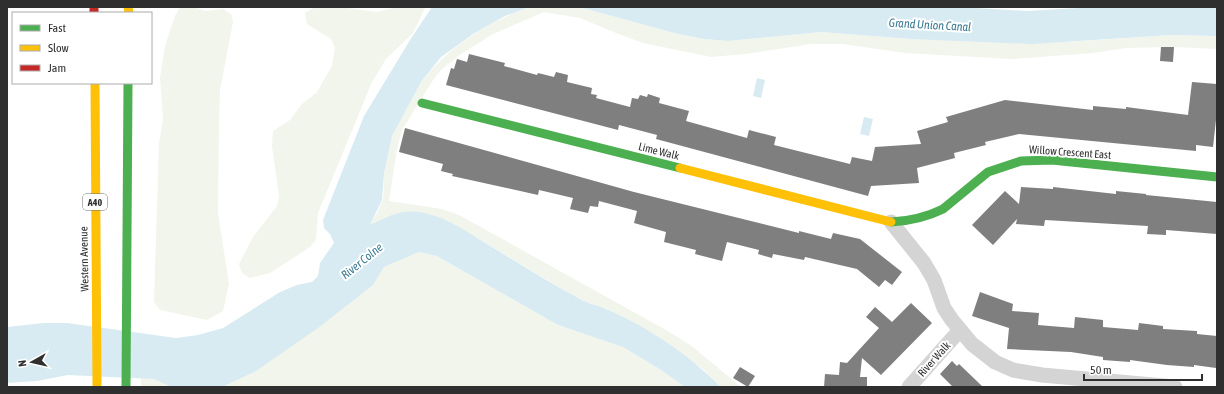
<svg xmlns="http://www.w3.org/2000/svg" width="1224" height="394" font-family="'Asap Condensed',sans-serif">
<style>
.green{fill:#f2f5ec}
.water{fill:#d8ebf2}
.building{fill:#7f7f7f}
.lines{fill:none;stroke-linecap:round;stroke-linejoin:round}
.street{stroke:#d4d4d4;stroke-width:15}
.fast{stroke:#4caf50;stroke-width:9}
.slow{stroke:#ffc107;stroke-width:9}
.jam{stroke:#c62828;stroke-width:9}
.labels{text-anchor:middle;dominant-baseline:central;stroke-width:4;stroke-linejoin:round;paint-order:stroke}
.shield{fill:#fff;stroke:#6d6d6d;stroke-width:1}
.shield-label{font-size:10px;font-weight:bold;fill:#2f2f2f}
.street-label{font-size:11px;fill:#2f2f2f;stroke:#fff}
.water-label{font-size:12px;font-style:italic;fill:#3b7a92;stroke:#fff}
</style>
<rect width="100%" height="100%" fill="#fff"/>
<!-- green -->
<g class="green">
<path d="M180,7H194L205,11L223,9L231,14L233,22L220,90L219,122L218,213L229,284L223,311L207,320L160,310L154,302L159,144L163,118L160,78L165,46L175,16Z"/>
<path d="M320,7H340L377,12L397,7L425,8L413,33L386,59L372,82L318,213L316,240L310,247L270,273L250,278L242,273L239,264L253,237L277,206L279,196L272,146L273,131L290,120L301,105L317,92L332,66L335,48L331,39L307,24L305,13L313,8Z"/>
<path d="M529,7H579L678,34L704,39L728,41L821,32L911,39L1067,42L1170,35L1217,36V49L1174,47L1126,48L1093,53L1011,59L905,53L843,44H811L746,54L711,57L643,43L616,33L580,18L544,12L493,34L461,54L442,69L433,80L402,130L397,149L389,201L442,209L459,215L666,330L693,347L741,387H721L704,370L657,336L607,309L579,299L471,234L369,226C374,218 379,210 382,202C385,193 383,183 384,174C386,162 388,147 392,136C415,71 466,30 529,7Z"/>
<path d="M419,252L437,256L558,325L623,347L661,370L685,387H218H222L373,285L384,267Z"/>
<path d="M141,378L154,379L171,387H141Z"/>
</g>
<!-- water -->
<g class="water">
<path d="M432,7H529L505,16L473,34L441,57L421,82L392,136L384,173L382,200L370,225C389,216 402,208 424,213C446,217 468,232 487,244C517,262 547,281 578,298C586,303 597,305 606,309C648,327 689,355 721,387H685L661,370L623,347L558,325L437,256L419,252L384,267L373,285L318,328L256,371L222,387H171L154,379L68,375L37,381L7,383V327L44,323H67L176,338L198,335L223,328L280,292L297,285L312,282L318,276L320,263L334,243L330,234L324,228L323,220L364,116L410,40Z"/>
<path d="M579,7H958L1027,11L1096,7H1217V36L1170,35L1032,44L911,39L821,32L728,41L704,39L678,34Z"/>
<path d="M757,78L765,80L761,98L753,96Z"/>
<path d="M864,117L873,119L869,136L860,134Z"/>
</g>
<!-- building -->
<g class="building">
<path d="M1161,47H1174L1173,62L1160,61Z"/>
<path d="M469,54L505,63L504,66L537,75L538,73L554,77L556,72L568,75L567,82L592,88L591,94L597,95L596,98L630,107L632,98L638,99L640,95L647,97L648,94L660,98L659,103L689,111L686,121L747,138L749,130L776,137L774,145L850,164L852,157L872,161L875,147L921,144L917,131L948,122L946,117L1005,100L1093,110V106L1126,109V107L1188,115L1192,82L1217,84V111L1213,147L1196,145V151L1019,134L985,142L986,145L954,153L955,158L917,168L919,183L871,186L868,196L656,139L657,135L619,125L618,130L446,85L451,68L454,69L457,59L467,62Z"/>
<path d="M405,128L634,192L799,233V231L831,239L833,233L860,239L902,272L892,285L885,280L879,287L857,269L805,257L804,260L773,254L772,258L758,254L759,250L727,242L722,261L695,254L696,250L664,242L666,232L634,223L637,211L599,201L598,207L590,206L588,213L570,209L573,198L539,190L538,195L452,176L453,174L441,171L443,164L399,152Z"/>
<path d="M1021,187L1053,189V187L1116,194V191L1146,194V195L1217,202V234L1166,230V235L1147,234L1148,226L1045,220L1044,226L1016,224L1017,219L993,245L972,225L1005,191L1019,204Z"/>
<path d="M980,292L1013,304L1012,311L1039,313L1038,325L1074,328L1075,317L1103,320V327L1138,330L1139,323L1163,326V329L1197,331V334L1217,336L1216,368L1194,365V367L1167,365L1130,360V362L1103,360V357L1071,352L1007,349L1009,328L972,316Z"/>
<path d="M911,303L932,323L881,375L862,358L860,377H867V387H824L825,374L839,375L840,362L847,363L879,328L866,317L875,307L892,322Z"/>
<path d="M952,361L957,366L959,364L983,387H953L940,374Z"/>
<path d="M740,367L755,376L748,387L733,378Z"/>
</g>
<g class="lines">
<!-- street -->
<g class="street">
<path d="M891,222L924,263L934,280L944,308L952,320L972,344L995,362L1013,370L1042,375L1175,387"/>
<path d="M909,387L960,330"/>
</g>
<!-- fast -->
<g class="fast">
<path d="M422,103L680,168"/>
<path d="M891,222C909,221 927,217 943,209L988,172L1021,161L1052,160L1217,177"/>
<path d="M126,387L128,83"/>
</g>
<!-- slow -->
<g class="slow">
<path d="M128,7L129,13"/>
<path d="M95,83L97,387"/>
<path d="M680,168L891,222"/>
</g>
<!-- jam -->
<path class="jam" d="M94,7V13"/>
</g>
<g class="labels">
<!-- shield labels -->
<rect class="shield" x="83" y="194" width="24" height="16" rx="3"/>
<g class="shield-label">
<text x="95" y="202">A40</text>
</g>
<!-- street labels -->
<g class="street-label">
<text transform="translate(659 151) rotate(14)">Lime Walk</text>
<text transform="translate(1070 152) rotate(4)">Willow Crescent East</text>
<text transform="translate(84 259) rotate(-91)">Western Avenue</text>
<text transform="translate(934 359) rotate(-48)">River Walk</text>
</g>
<!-- water labels -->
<g class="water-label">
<text transform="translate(930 25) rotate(3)">Grand Union Canal</text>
<text transform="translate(362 261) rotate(-39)">River Colne</text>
</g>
</g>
<!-- border -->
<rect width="1224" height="394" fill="none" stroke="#2f2f2f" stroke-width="16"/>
<!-- legend -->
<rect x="12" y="12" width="140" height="72" fill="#ffffff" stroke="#acacac"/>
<rect x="20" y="25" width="20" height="6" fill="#4caf50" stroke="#acacac"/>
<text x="48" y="32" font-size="12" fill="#2f2f2f">Fast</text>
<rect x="20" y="45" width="20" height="6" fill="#ffc107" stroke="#acacac"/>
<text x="48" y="52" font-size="12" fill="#2f2f2f">Slow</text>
<rect x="20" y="65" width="20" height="6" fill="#c62828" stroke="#acacac"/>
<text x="48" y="72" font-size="12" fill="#2f2f2f">Jam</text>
<!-- north arrow -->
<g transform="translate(32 362) rotate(262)" stroke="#ffffff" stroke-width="3" paint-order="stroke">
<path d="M0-3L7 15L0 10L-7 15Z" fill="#2f2f2f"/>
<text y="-6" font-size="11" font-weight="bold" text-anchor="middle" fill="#2f2f2f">N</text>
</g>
<!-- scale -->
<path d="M1084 374v6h118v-6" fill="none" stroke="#2f2f2f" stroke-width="2"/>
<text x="1090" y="374" font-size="12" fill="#2f2f2f" stroke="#ffffff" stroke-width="3" paint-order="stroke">50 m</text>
</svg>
